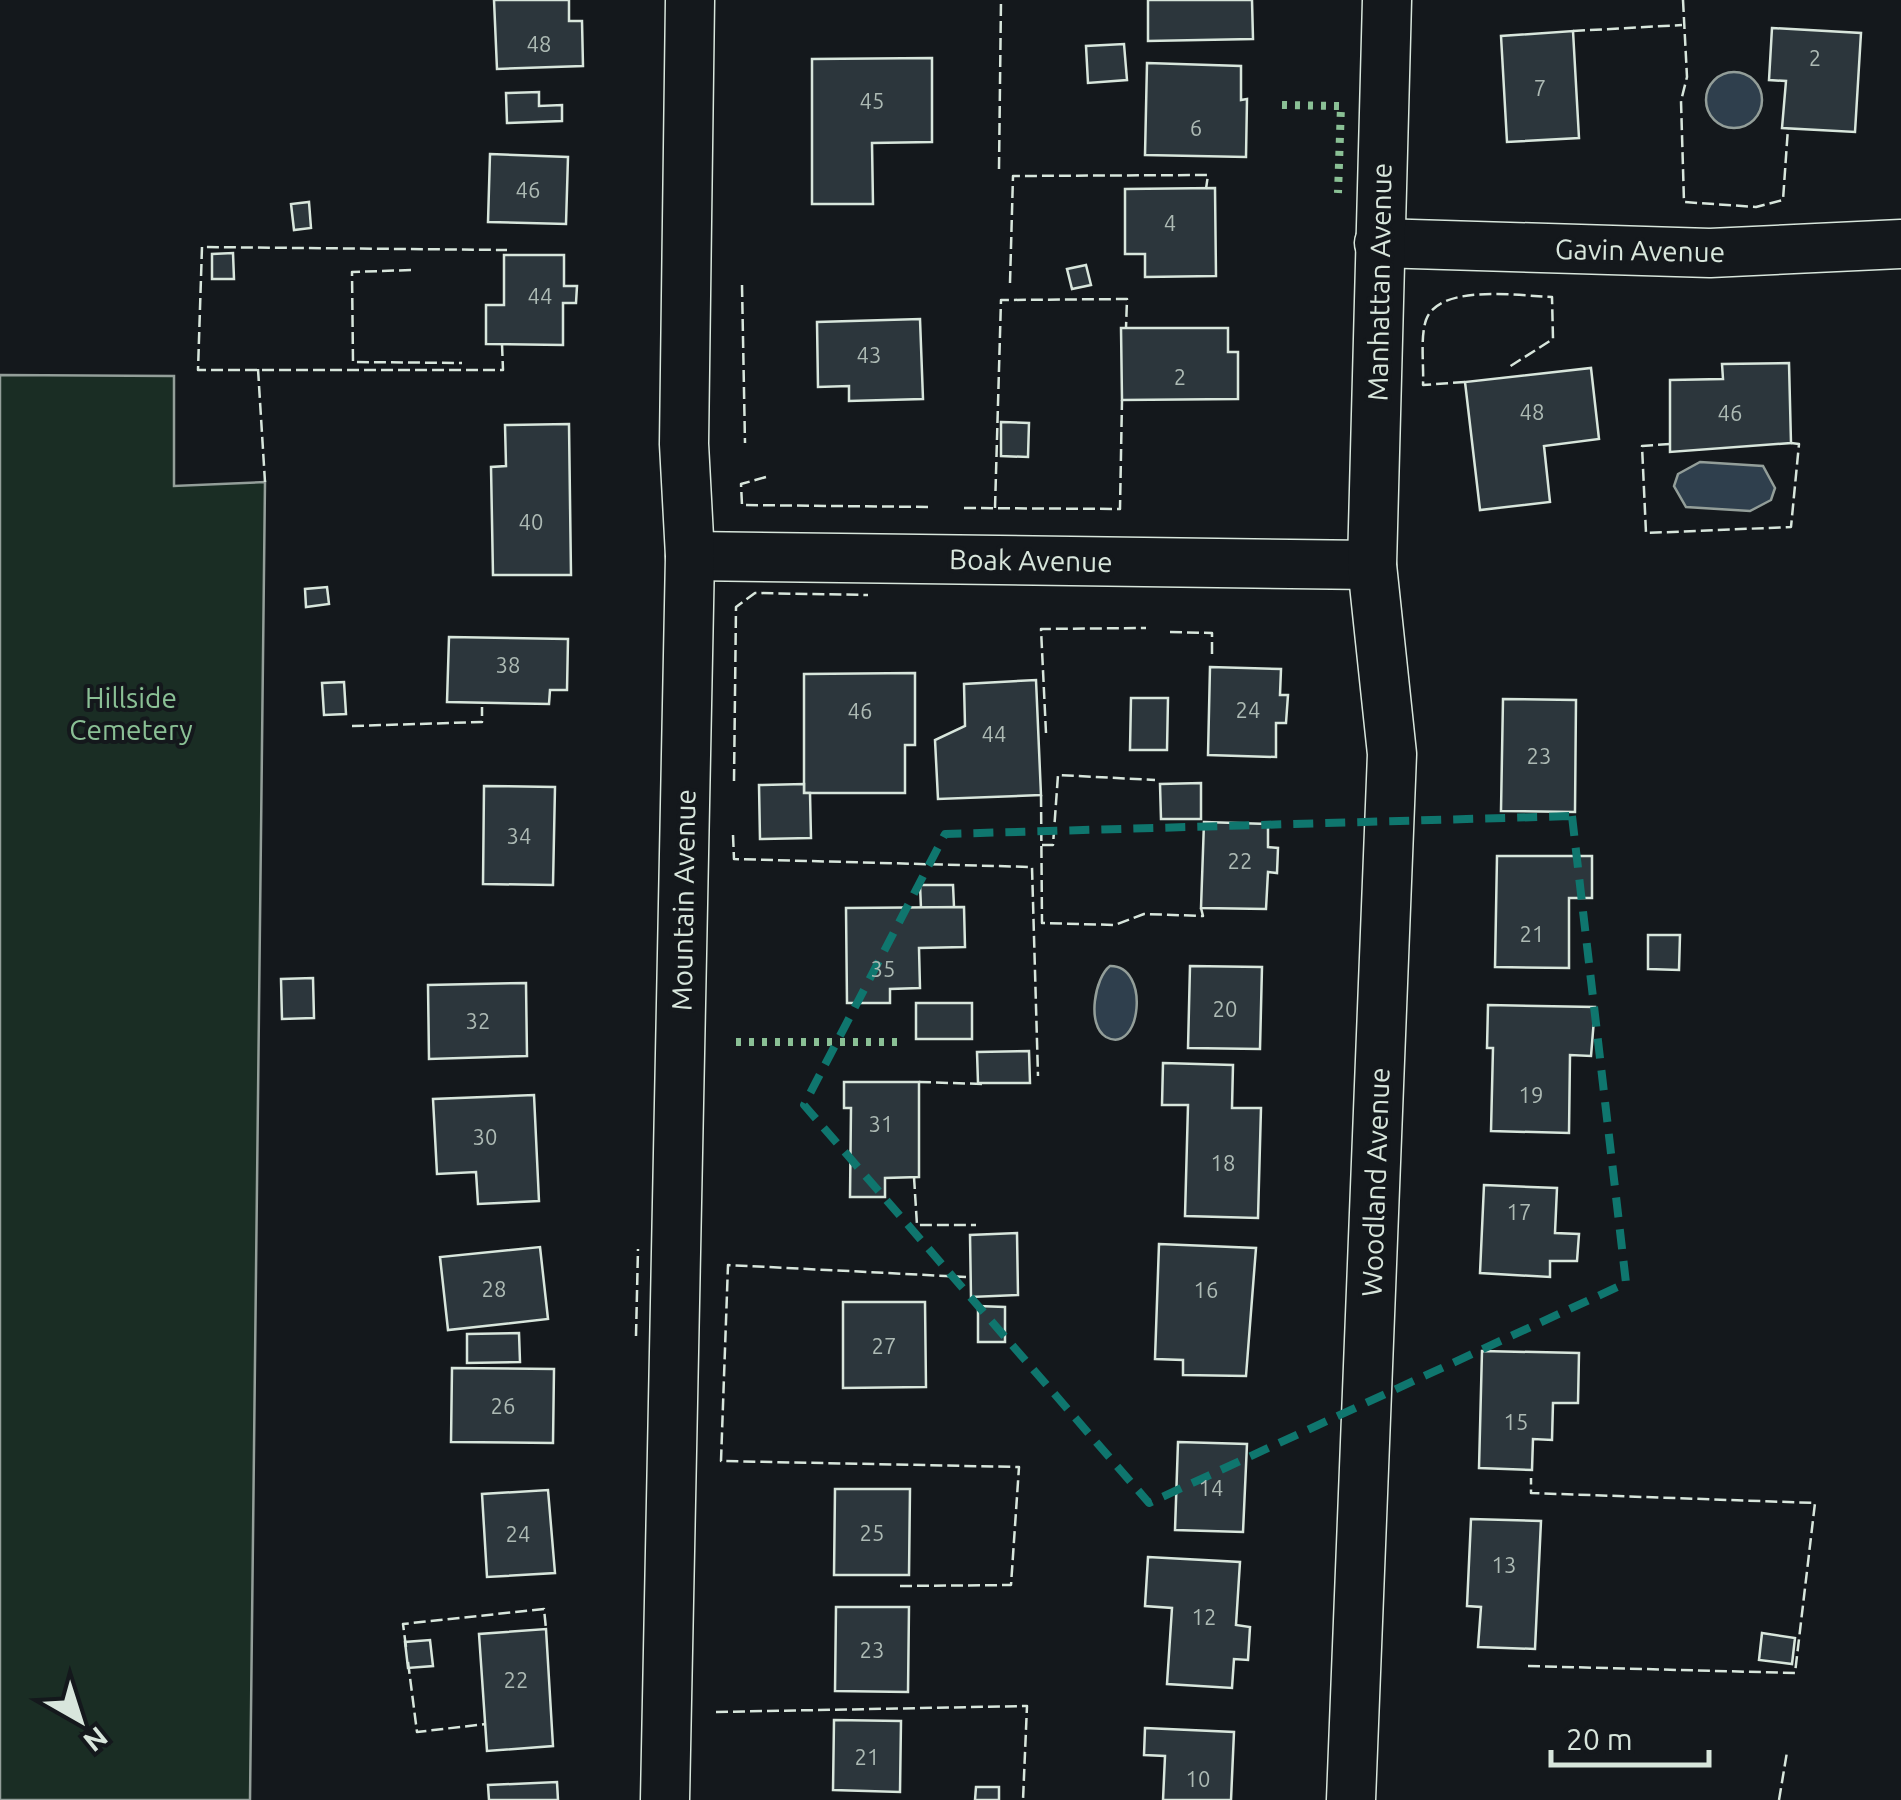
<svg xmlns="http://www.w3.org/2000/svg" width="1901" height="1800" font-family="Ubuntu,sans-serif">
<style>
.green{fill:#1a2d24;stroke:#939e99;stroke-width:2.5}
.water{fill:#2f3f4d;stroke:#939e99;stroke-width:2.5}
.building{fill:#2c363c;stroke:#d8e6dc;stroke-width:2.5}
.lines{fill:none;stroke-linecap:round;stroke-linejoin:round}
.street-casing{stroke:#d8e6dc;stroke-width:51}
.street{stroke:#14181c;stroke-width:48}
.hedge{stroke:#8ac095;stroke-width:8;stroke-dasharray:5 8;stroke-linecap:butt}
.fence{stroke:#d8e6dc;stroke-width:2.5;stroke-dasharray:12 5;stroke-linecap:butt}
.marked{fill:none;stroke:#0f766e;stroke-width:8;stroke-dasharray:20 12;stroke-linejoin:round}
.labels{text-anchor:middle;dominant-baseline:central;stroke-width:8;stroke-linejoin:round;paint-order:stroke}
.number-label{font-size:22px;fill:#adbab4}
.street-label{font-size:28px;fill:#d8e6dc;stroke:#14181c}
.park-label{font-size:28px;fill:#8ac095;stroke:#14181c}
</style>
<rect width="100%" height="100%" fill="#14181c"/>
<!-- green -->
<path class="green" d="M0,375L174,376V486L265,482L250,1800H0Z"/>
<!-- water -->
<g class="water">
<circle cx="1734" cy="100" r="28"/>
<path d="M1700,462L1763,466L1775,488L1771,500L1750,511L1686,507L1674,486L1678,474Z"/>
<path d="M1110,966C1151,965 1141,1056 1106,1037C1086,1025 1095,977 1110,966Z"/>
</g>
<!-- building -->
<g class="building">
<path d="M494,0H569V21H582L583,66L497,69Z"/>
<path d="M1148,0H1252L1253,39L1148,41Z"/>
<path d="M1772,28L1861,33L1855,132L1782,128L1786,81L1769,80Z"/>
<path d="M1573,31L1579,138L1507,142L1501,36Z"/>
<path d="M1124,44L1127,80L1088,83L1086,46Z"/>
<path d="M932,58V142L872,143L873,204H812V59Z"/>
<path d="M1147,63L1241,66V100L1247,99L1246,157L1145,155Z"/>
<path d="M539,92V106L562,105V121L507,123L506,93Z"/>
<path d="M490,154L568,157L566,224L488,222Z"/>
<path d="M1215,188L1216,276L1145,277V254H1125V189Z"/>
<path d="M309,202L311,228L294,230L291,204Z"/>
<path d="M233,253L234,279H212V254Z"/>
<path d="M504,255H564V286H577L576,303H563V345L486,344V305H504Z"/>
<path d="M1086,265L1091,285L1072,289L1067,269Z"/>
<path d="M920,319L923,399L849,401V386L818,387L817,322Z"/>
<path d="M1121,328H1228V352H1238V399L1122,400Z"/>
<path d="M1789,363L1791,443L1670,452V380L1723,379L1722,364Z"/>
<path d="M1591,368L1599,439L1544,446L1550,502L1480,510L1465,382Z"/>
<path d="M1001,422L1029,423L1028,457L1001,456Z"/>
<path d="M569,424L571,575H493L491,467L506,466L505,425Z"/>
<path d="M327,587L329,604L306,607L305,589Z"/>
<path d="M449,637L568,639L567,690H550L549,704L447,702Z"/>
<path d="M1210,667L1281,669L1280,695H1288L1286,723H1276V757L1208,755Z"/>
<path d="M915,673V745H905V793H804V674Z"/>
<path d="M1036,680L1041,795L938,799L935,740L965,726L964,684Z"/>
<path d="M344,682L346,714L324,715L322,683Z"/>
<path d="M1131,698H1168L1167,750H1130Z"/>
<path d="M1503,699L1576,700L1575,812L1501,811Z"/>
<path d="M1201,783V819H1161L1160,784Z"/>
<path d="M804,784V793H810L811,838L760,839L759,785Z"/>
<path d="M484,786L555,787L553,885L483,884Z"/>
<path d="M1204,822L1268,824V847L1278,848L1277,873L1268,872L1266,909L1201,908Z"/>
<path d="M1497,856H1592V898H1569V968L1495,967Z"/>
<path d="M920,885H953L954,907L921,908Z"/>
<path d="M964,907L965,947L919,948L920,988L890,989V1003H847L846,908Z"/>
<path d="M1648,935H1680L1679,970L1648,969Z"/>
<path d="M1190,966L1262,967L1260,1049L1188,1048Z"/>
<path d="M313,978L314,1018L282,1019L281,979Z"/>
<path d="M526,983L527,1056L429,1059L428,985Z"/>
<rect x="916" y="1003" width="56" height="36"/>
<path d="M1488,1005L1595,1007L1591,1056L1570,1055L1569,1133L1491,1131L1493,1048H1487Z"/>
<path d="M1029,1051L1030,1083H978L977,1052Z"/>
<path d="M1163,1063L1233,1065L1232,1108H1261L1258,1218L1185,1216L1188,1105H1162Z"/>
<path d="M844,1082H919V1177L885,1178V1197H850L851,1108H844Z"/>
<path d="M534,1095L539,1201L478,1204L476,1172L437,1174L433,1099Z"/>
<path d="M1484,1185L1557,1188L1555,1233L1579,1234L1577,1261H1550V1277L1480,1273Z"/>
<path d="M1017,1233L1018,1295L971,1297L970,1235Z"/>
<path d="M1159,1244L1256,1248L1246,1376L1183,1375V1360L1155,1359Z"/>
<path d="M540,1247L548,1319L448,1330L440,1257Z"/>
<path d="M843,1302H925L926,1387L843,1388Z"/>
<path d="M978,1306L1005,1307V1342H978Z"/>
<path d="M519,1333L520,1362L467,1363V1334Z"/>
<path d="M1482,1351L1579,1353L1578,1403H1553L1552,1440L1533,1439L1532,1470L1479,1468Z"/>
<path d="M452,1368L554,1369L553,1443L451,1442Z"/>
<path d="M1178,1442L1247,1444L1243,1532L1175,1530Z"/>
<path d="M835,1489H910L909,1575H834Z"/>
<path d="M548,1490L555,1573L487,1577L482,1494Z"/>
<path d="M1471,1519L1541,1521L1535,1649L1478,1647L1481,1607L1467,1606Z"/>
<path d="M1148,1557L1240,1562L1236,1625L1250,1627L1248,1660L1234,1659L1232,1688L1167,1684L1172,1608L1145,1606Z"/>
<path d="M836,1607H909L908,1692L835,1691Z"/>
<path d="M546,1629L553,1746L487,1751L479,1634Z"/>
<path d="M1762,1633L1795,1638L1792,1664L1759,1660Z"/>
<path d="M430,1640L433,1666L408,1668L405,1642Z"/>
<path d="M834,1720L901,1721L900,1792L833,1790Z"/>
<path d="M1145,1728L1234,1732L1231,1800H1163L1165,1756L1144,1755Z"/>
<path d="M557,1782L558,1800H489L488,1785Z"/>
<path d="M976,1787H999V1800H975Z"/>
</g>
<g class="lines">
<!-- street casing -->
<g class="street-casing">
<g id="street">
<path d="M1379,243L1710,253L1901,244"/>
<path d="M690,556L1372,565"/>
<path d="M665,1800L690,556L684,444L690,0"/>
<path d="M1351,1800L1392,754L1372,565L1387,0"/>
</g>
</g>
<!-- street -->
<use href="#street" class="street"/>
<!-- hedge -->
<g class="hedge">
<path d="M1282,105L1341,106L1338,193"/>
<path d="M736,1042H899"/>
</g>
<!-- fence -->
<g class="fence">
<path d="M1683,0L1687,77L1681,101L1684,202L1756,207L1783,200L1788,128"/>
<path d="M1573,31L1682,25"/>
<path d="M999,169L1001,0"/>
<path d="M411,270L352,272L353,362L462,363"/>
<path d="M1010,283L1013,176L1208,175L1206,189"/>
<path d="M742,285L745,443"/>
<path d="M502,344L503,370H198L202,247L507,250"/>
<path d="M258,369L265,482"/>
<path d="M1465,382L1423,385C1424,366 1420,338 1426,320C1439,283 1521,296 1552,297L1553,339L1509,367"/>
<path d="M1670,444L1642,446L1646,533L1791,527L1799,444L1791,443"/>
<path d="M766,477L741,484L742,505L930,507"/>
<path d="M964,508L1120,509L1122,400"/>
<path d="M995,508L1001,300L1127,299L1126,328"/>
<path d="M1170,632L1212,633V659"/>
<path d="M352,726L482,722V707"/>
<path d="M1046,733L1041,629L1146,628"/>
<path d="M734,781L736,607L755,593L868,595"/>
<path d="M1041,795L1042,923L1115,925L1144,914L1203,916L1201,908"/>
<path d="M733,835L734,859L1032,867L1038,1076"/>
<path d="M1042,845H1053L1058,775L1155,780"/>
<path d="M919,1082L984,1084"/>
<path d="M914,1177L917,1225H976"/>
<path d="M636,1336L638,1249"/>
<path d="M900,1586L1011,1585L1019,1467L721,1461L728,1265L966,1277"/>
<path d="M406,1647L403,1624L544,1609L546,1629"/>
<path d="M408,1662L417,1732L486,1724"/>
<path d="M1528,1666L1795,1673L1815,1503L1531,1493V1478"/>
<path d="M716,1712L1027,1706L1023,1800"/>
<path d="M1779,1800L1787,1752"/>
</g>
</g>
<!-- marked area -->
<path class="marked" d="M1572,816L1626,1283L1149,1503L804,1105L945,834Z"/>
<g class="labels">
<!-- number labels -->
<g class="number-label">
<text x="539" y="43">48</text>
<text x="1815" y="57">2</text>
<text x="1540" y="87">7</text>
<text x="872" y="100">45</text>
<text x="1196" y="127">6</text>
<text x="528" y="189">46</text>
<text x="1170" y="222">4</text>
<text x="540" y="295">44</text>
<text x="869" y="354">43</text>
<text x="1180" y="376">2</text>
<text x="1532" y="411">48</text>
<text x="1730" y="412">46</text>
<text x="531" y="521">40</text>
<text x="508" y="664">38</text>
<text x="1248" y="709">24</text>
<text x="860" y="710">46</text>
<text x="994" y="733">44</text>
<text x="1539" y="755">23</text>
<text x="519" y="835">34</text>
<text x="1240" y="860">22</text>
<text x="1532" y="933">21</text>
<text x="883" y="968">35</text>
<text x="1225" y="1008">20</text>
<text x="478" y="1020">32</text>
<text x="1531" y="1094">19</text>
<text x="881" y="1123">31</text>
<text x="485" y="1136">30</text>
<text x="1223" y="1162">18</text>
<text x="1519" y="1211">17</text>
<text x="494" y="1288">28</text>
<text x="1206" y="1289">16</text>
<text x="884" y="1345">27</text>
<text x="503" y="1405">26</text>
<text x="1516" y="1421">15</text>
<text x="1211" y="1487">14</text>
<text x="872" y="1532">25</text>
<text x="518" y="1533">24</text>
<text x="1504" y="1564">13</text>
<text x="1204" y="1616">12</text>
<text x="872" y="1649">23</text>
<text x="516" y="1679">22</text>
<text x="867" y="1756">21</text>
<text x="1198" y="1778">10</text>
</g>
<!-- street labels -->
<g class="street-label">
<text transform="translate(1640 250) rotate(1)">Gavin Avenue</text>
<text transform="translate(1379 282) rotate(-89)">Manhattan Avenue</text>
<text transform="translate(1031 560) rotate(1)">Boak Avenue</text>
<text transform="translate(683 900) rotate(-89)">Mountain Avenue</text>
<text transform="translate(1375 1182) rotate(-88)">Woodland Avenue</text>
</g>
<!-- park labels -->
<g class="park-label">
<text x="131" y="697">Hillside<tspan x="131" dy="32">Cemetery</tspan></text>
</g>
</g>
<!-- north arrow -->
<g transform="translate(80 1720) rotate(141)" stroke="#14181c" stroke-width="8" paint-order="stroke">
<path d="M0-8L18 38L0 25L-18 38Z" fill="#d8e6dc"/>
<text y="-15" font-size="28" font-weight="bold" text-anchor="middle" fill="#d8e6dc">N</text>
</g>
<!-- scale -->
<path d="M1551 1750v15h158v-15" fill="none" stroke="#d8e6dc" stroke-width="5"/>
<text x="1566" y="1750" font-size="30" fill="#d8e6dc" stroke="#14181c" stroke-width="8" paint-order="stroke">20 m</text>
</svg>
